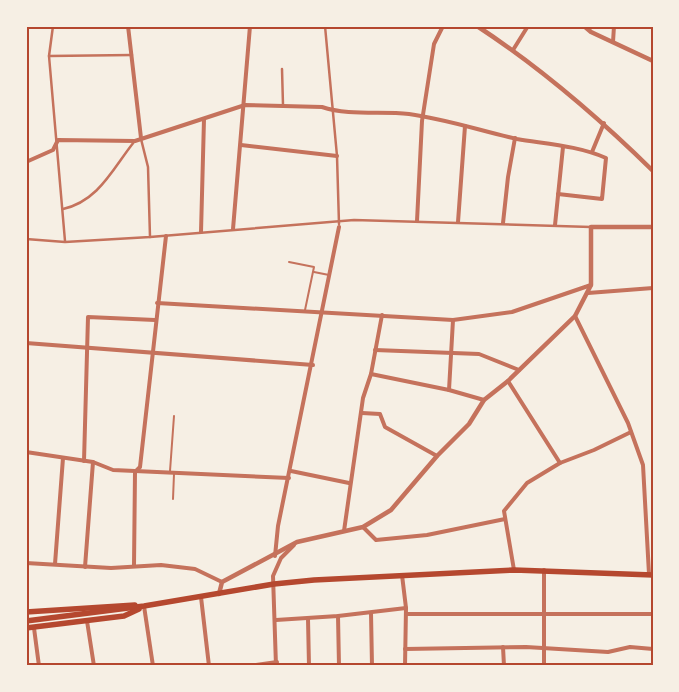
<svg xmlns="http://www.w3.org/2000/svg" width="679" height="692" font-family="Roboto,sans-serif">
<style>
.lines{fill:none;stroke-linecap:round;stroke-linejoin:round}
.service{stroke:#c5725c;stroke-width:2}
.pedestrian{stroke:#c5725c;stroke-width:2.5}
.minor{stroke:#c5725c;stroke-width:4}
.tertiary{stroke:#c5725c;stroke-width:4.5}
.primary{stroke:#b5482f;stroke-width:5.5}
.neatline{fill:none;stroke:#b5482f;stroke-width:2}
</style>
<rect width="100%" height="100%" fill="#f6efe4"/>
<g class="lines">
<!-- service -->
<g class="service">
<path d="M289,262L314,267L305,310"/>
<path d="M314,272L329,275"/>
<path d="M170,471L174,416"/>
<path d="M173,499L174,474"/>
</g>
<!-- pedestrian -->
<g class="pedestrian">
<path d="M53,26L49,56L65,241"/>
<path d="M325,26L337,156L339,224"/>
<path d="M49,56L132,55"/>
<path d="M282,69L283,105"/>
<path d="M141,139L148,167L150,237"/>
<path d="M63,209C99,201 113,168 134,142"/>
<path d="M26,239L65,242L150,237L354,220L591,227"/>
</g>
<!-- minor -->
<g class="minor">
<path d="M128,26L141,138"/>
<path d="M613,42L614,26"/>
<path d="M513,50L528,26"/>
<path d="M241,145L337,156"/>
<path d="M592,152L604,123"/>
<path d="M26,162L53,150L58,140L135,141L245,105L322,107C348,116 381,111 409,114C446,119 481,131 517,139C547,144 579,146 606,158L602,199L558,194"/>
<path d="M417,221L422,121L434,44L443,26"/>
<path d="M458,222L465,126"/>
<path d="M503,223L508,177L515,138"/>
<path d="M555,225L563,147"/>
<path d="M233,229L250,26"/>
<path d="M201,232L204,119"/>
<path d="M588,293L653,288"/>
<path d="M157,303L453,320L512,312L591,285"/>
<path d="M575,316L628,423L643,465L649,574"/>
<path d="M26,343L313,365"/>
<path d="M375,350L479,354L519,370"/>
<path d="M371,374L449,390L484,400"/>
<path d="M508,381L560,463"/>
<path d="M449,390L453,320"/>
<path d="M362,413L380,414L385,427L437,456"/>
<path d="M26,452L93,462L113,470L289,478"/>
<path d="M84,461L88,317L155,320"/>
<path d="M291,471L349,483"/>
<path d="M363,527L376,540L427,535L505,519"/>
<path d="M344,531L363,398L371,374L382,315"/>
<path d="M275,556L278,526L339,227"/>
<path d="M26,563L111,568L161,565L195,569L222,582"/>
<path d="M55,564L63,458"/>
<path d="M134,566L135,472L140,467L166,236"/>
<path d="M85,567L93,462"/>
<path d="M514,570L504,511L527,483L560,463L594,450L631,432"/>
<path d="M402,575L406,608L405,666"/>
<path d="M201,597L209,666"/>
<path d="M144,606L153,666"/>
<path d="M371,613L372,666"/>
<path d="M406,614H653"/>
<path d="M338,616L339,666"/>
<path d="M308,619L309,666"/>
<path d="M276,620L338,616L406,608"/>
<path d="M87,621L94,666"/>
<path d="M34,628L39,666"/>
<path d="M503,647L504,666"/>
<path d="M405,649L526,647L608,652L630,647L653,649"/>
<path d="M249,666L277,662"/>
<path d="M276,666L273,576L281,558L294,545"/>
<path d="M544,666V570"/>
</g>
<!-- tertiary -->
<g class="tertiary">
<path d="M477,26C541,68 598,117 653,171"/>
<path d="M584,26L591,32L653,61"/>
<path d="M219,594L222,582L297,542L363,527L391,510L437,456L469,424L484,400L508,381L575,316L591,285V227H653"/>
</g>
<!-- primary -->
<g class="primary">
<path d="M26,612L135,605"/>
<path d="M26,621L144,606L274,584L314,580L514,570L653,575"/>
<path d="M26,628L124,616L139,609"/>
</g>
</g>
<!-- border -->
<rect width="679" height="692" fill="none" stroke="#f6efe4" stroke-width="55"/>
<rect x="28" y="28" width="624" height="636" class="neatline"/>
</svg>
